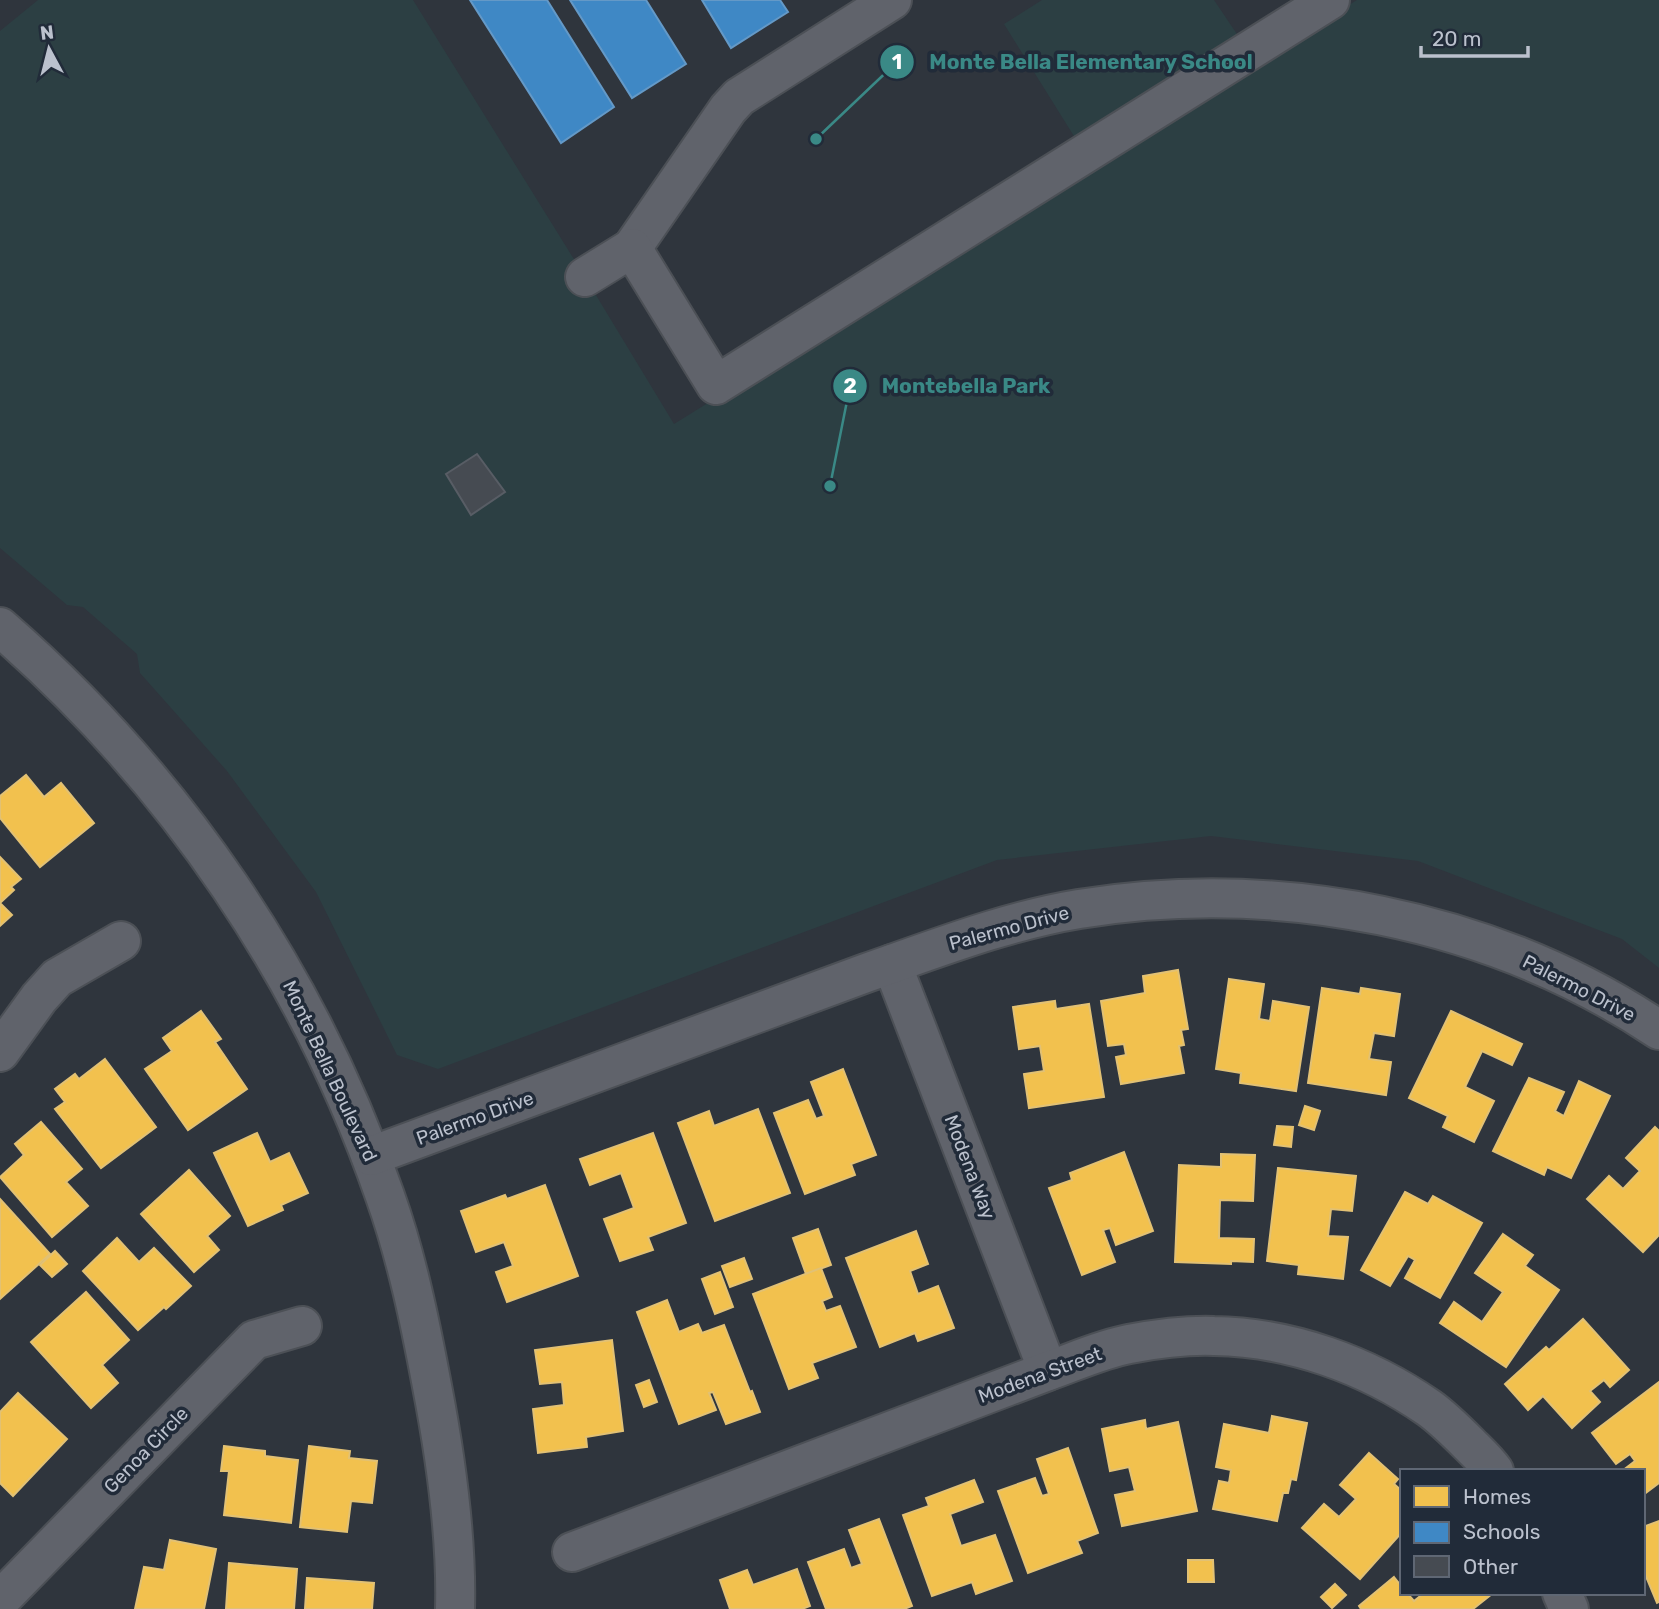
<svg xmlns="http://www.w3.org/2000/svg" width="1659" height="1609" font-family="Rubik,sans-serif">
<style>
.green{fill:#2c3f43}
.homes{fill:#f2c14e;stroke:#e2c174;stroke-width:2}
.schools{fill:#3f88c5;stroke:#6499c7;stroke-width:2}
.building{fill:#464b52;stroke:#585d65;stroke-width:2}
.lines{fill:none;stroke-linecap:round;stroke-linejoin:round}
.minor-casing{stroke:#4c5056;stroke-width:42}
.minor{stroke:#60636b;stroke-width:38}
.labels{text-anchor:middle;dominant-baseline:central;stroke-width:7;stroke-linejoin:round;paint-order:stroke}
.street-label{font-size:19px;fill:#bbc1cd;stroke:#212b39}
.leader{fill:none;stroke:#3a8986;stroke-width:2.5}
.callout-dot{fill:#3a8986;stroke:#212b39;stroke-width:2.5}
.mark-label{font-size:21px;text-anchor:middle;font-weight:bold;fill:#fff}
.callout-label{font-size:21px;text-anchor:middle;font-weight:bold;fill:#3a8986;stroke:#212b39;stroke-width:7;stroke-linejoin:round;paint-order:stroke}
</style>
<rect width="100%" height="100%" fill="#2f353d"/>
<!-- green -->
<g class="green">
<path d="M38,0H413L585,277L674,424L1357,0H1659V968L1622,939L1418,861L1211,836L997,860L438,1069L397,1055L316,892L227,771L140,673L137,654L83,607L67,605L0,548V31Z"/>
<path d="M1042,0H1214L1241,40L1077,141L1004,24Z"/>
</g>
<!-- homes -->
<g class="homes">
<path d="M26,775L44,797L61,783L94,823L40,867L0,818V796Z"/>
<path d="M0,857L21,879L11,887L14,890L0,903L12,915L0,926Z"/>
<path d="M1178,970L1188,1029L1181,1030L1184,1045L1179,1046L1184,1073L1121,1084L1116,1057L1126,1055L1124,1044L1108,1046L1101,1001L1145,993L1143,976Z"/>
<path d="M1229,979L1264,984L1259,1019L1270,1021L1273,1001L1309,1007L1296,1091L1240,1083L1241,1073L1216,1069Z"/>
<path d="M1322,988L1360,994L1361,988L1400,994L1394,1036L1374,1033L1369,1059L1391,1062L1386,1095L1308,1083Z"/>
<path d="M1055,1001L1056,1009L1089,1004L1104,1097L1029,1108L1024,1074L1044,1071L1040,1046L1019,1049L1013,1007Z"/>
<path d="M201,1011L221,1039L215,1042L247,1089L188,1130L145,1069L172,1051L163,1038Z"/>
<path d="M1451,1011L1522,1044L1512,1065L1482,1051L1465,1087L1494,1101L1474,1142L1443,1127L1448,1116L1409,1098Z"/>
<path d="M105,1059L156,1127L101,1168L55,1109L65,1102L55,1089L75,1074L79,1079Z"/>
<path d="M843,1069L876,1155L851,1164L855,1175L805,1194L774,1113L808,1100L816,1119L824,1116L811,1082Z"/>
<path d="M1529,1078L1564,1092L1555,1111L1564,1116L1579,1081L1610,1096L1571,1178L1547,1167L1544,1175L1493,1151Z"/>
<path d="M1305,1106L1320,1111L1314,1130L1299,1125Z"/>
<path d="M758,1109L790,1193L715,1221L678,1123L709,1111L714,1126Z"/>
<path d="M41,1122L82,1169L66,1182L88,1206L52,1237L0,1177L24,1155L15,1144Z"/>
<path d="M1277,1126L1293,1127L1291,1147L1274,1145Z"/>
<path d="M1655,1127L1659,1131V1235L1643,1252L1587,1199L1609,1176L1623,1189L1640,1171L1626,1158Z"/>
<path d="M257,1133L270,1162L289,1153L308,1193L281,1205L283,1210L248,1226L214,1153Z"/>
<path d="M653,1133L686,1223L648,1237L653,1250L620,1261L604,1219L634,1208L621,1173L590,1185L580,1159Z"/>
<path d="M1124,1152L1153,1231L1116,1245L1110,1228L1103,1230L1115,1262L1082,1275L1049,1188L1072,1180L1070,1173Z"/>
<path d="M1221,1154L1255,1155L1253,1201L1220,1200L1219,1238L1254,1239L1253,1262L1231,1261V1264L1175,1262L1179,1165L1221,1167Z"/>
<path d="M1278,1168L1356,1176L1352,1211L1331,1209L1328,1236L1348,1237L1343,1279L1298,1274L1299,1265L1267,1261Z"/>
<path d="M189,1170L230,1216L207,1236L219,1250L194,1272L141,1214Z"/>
<path d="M545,1185L578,1276L507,1302L496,1272L513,1266L504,1242L476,1252L461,1211L505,1195L507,1199Z"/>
<path d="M1405,1192L1428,1204L1433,1196L1482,1223L1440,1298L1405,1278L1415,1260L1408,1256L1390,1286L1361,1270Z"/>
<path d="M0,1199L50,1254L0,1299Z"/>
<path d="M818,1229L831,1265L806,1274L793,1238Z"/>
<path d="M916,1231L928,1264L910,1271L918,1294L938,1286L954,1328L918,1341L915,1333L880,1347L846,1258Z"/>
<path d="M1503,1234L1533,1255L1525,1266L1559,1290L1506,1367L1440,1323L1454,1302L1482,1322L1503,1292L1475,1273Z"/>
<path d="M117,1238L139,1262L154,1248L191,1286L166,1309L164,1307L138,1330L83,1271Z"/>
<path d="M55,1251L67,1264L52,1277L40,1265Z"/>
<path d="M744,1258L752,1279L730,1287L722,1266Z"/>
<path d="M821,1268L832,1297L822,1301L826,1311L840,1306L856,1347L812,1363L818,1378L789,1389L753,1294Z"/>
<path d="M720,1272L733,1307L715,1314L702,1279Z"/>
<path d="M86,1292L129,1340L102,1365L118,1383L91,1408L31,1342Z"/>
<path d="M667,1300L679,1332L698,1324L702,1333L724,1325L750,1392L752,1391L760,1412L726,1424L713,1392L709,1393L716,1410L679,1424L637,1312Z"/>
<path d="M1583,1319L1629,1370L1610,1387L1604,1380L1590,1391L1600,1402L1572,1428L1543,1396L1528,1410L1505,1384L1546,1347L1549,1350Z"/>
<path d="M612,1340L623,1431L586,1437L587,1447L538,1453L533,1409L564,1405L562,1382L540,1384L535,1350Z"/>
<path d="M649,1380L657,1402L644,1407L636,1385Z"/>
<path d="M1659,1382V1483L1643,1495V1471H1622L1635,1461L1630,1454L1616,1464L1592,1433Z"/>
<path d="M18,1393L67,1439L13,1496L0,1483V1412Z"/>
<path d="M1272,1416L1307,1423L1296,1480L1291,1479L1288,1493H1283L1277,1521L1213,1509L1219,1481L1229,1483L1231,1470L1216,1467L1224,1424L1269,1433Z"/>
<path d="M1145,1420L1146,1429L1178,1422L1197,1511L1122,1526L1115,1495L1135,1491L1129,1467L1110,1471L1102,1429Z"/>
<path d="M224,1446L265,1451V1456L298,1460L291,1523L224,1515L229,1471H221Z"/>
<path d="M309,1446L350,1451L349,1458L377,1461L372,1503L351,1501L347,1532L300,1527Z"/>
<path d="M1068,1448L1098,1533L1077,1541L1082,1553L1028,1573L998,1491L1035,1478L1042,1496L1049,1494L1037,1459Z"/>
<path d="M1369,1453L1398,1479L1394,1484L1402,1491V1532L1360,1579L1302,1528L1324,1504L1339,1517L1356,1499L1340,1485Z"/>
<path d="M974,1480L983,1502L950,1514L961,1546L995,1535L1012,1581L976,1594L972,1582L932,1596L903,1515L929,1506L926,1498Z"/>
<path d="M879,1519L912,1606L904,1609H826L808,1562L844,1549L851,1568L862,1564L849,1530Z"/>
<path d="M1659,1521V1602L1657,1603L1645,1574L1643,1575V1527Z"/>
<path d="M170,1540L216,1549L204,1609H135L144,1567L164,1570Z"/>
<path d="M1188,1560H1213L1214,1582H1188Z"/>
<path d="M229,1563L297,1569L294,1609H226Z"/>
<path d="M797,1569L810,1606L802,1609H730L720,1580L747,1570L753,1585Z"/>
<path d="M1394,1577L1402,1587V1593H1407L1414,1601L1424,1593L1492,1594L1473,1609H1361L1359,1606Z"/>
<path d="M307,1578L374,1583L372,1609H305Z"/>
<path d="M1335,1584L1346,1595L1332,1608L1321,1597Z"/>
</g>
<!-- schools -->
<g class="schools">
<path d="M470,0H547L614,107L561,143Z"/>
<path d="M570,0H646L686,64L632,98Z"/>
<path d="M702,0H780L788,12L731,48Z"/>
</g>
<!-- building -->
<path class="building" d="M477,454L505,492L471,515L446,474Z"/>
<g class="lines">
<!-- minor casing -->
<g class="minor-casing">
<g id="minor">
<path d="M632,248L728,109L739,97L892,0"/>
<path d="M585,277L632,248L716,385L1330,0"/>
<path d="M0,627C175,779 309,976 385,1196C407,1258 420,1322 432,1386C446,1459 457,1535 455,1609"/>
<path d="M892,964L1048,1371"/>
<path d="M0,1052L39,998L57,978L121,941"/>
<path d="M371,1156L866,973C935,949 1006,921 1079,909C1277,877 1492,918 1659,1030"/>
<path d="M572,1552L1048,1371C1074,1362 1102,1349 1129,1344C1156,1339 1186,1335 1214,1336C1290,1337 1367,1365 1429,1408C1443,1418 1456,1431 1469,1444C1477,1452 1487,1461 1494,1471"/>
<path d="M1562,1593L1569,1609"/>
<path d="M3,1597L254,1340L302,1326"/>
</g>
</g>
<!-- minor -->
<use href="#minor" class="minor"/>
</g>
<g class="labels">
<!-- street labels -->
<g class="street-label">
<text transform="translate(1009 928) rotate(-15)">Palermo Drive</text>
<text transform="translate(1579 988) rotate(27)">Palermo Drive</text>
<text transform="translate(330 1071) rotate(65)">Monte Bella Boulevard</text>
<text transform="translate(475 1118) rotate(-20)">Palermo Drive</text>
<text transform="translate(970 1167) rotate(69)">Modena Way</text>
<text transform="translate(1040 1375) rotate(-20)">Modena Street</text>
<text transform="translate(146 1450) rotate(-46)">Genoa Circle</text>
</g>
</g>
<!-- callouts -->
<path class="leader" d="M816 139L897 62M830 486L850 386"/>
<g class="callout-dot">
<circle cx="816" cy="139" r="7"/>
<circle cx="830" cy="486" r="7"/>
<circle cx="897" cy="62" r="18"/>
<circle cx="850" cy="386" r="18"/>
</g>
<g class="mark-label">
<text x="897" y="69">1</text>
<text x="850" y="393">2</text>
</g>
<g class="callout-label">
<text x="1091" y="69">Monte Bella Elementary School</text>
<text x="966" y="393">Montebella Park</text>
</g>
<!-- legend -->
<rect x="1400" y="1469" width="245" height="126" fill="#212b39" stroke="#5f6774" stroke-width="2"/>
<rect x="1414" y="1486" width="35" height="21" fill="#f2c14e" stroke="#5f6774" stroke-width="2"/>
<text x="1463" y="1504" font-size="21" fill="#bbc1cd">Homes</text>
<rect x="1414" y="1522" width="35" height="21" fill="#3f88c5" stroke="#5f6774" stroke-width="2"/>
<text x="1463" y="1539" font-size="21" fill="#bbc1cd">Schools</text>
<rect x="1414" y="1556" width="35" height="21" fill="#464b52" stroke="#5f6774" stroke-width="2"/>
<text x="1463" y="1574" font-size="21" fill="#bbc1cd">Other</text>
<!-- north arrow -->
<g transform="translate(49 49) rotate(353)" stroke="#212b39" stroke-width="5" paint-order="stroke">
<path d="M0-5L12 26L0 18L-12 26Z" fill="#bbc1cd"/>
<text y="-10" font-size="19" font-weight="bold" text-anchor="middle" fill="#bbc1cd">N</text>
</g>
<!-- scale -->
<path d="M1421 46v10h107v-10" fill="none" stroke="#bbc1cd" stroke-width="3.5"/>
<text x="1432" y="46" font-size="21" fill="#bbc1cd" stroke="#212b39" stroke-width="5" paint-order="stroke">20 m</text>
</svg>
